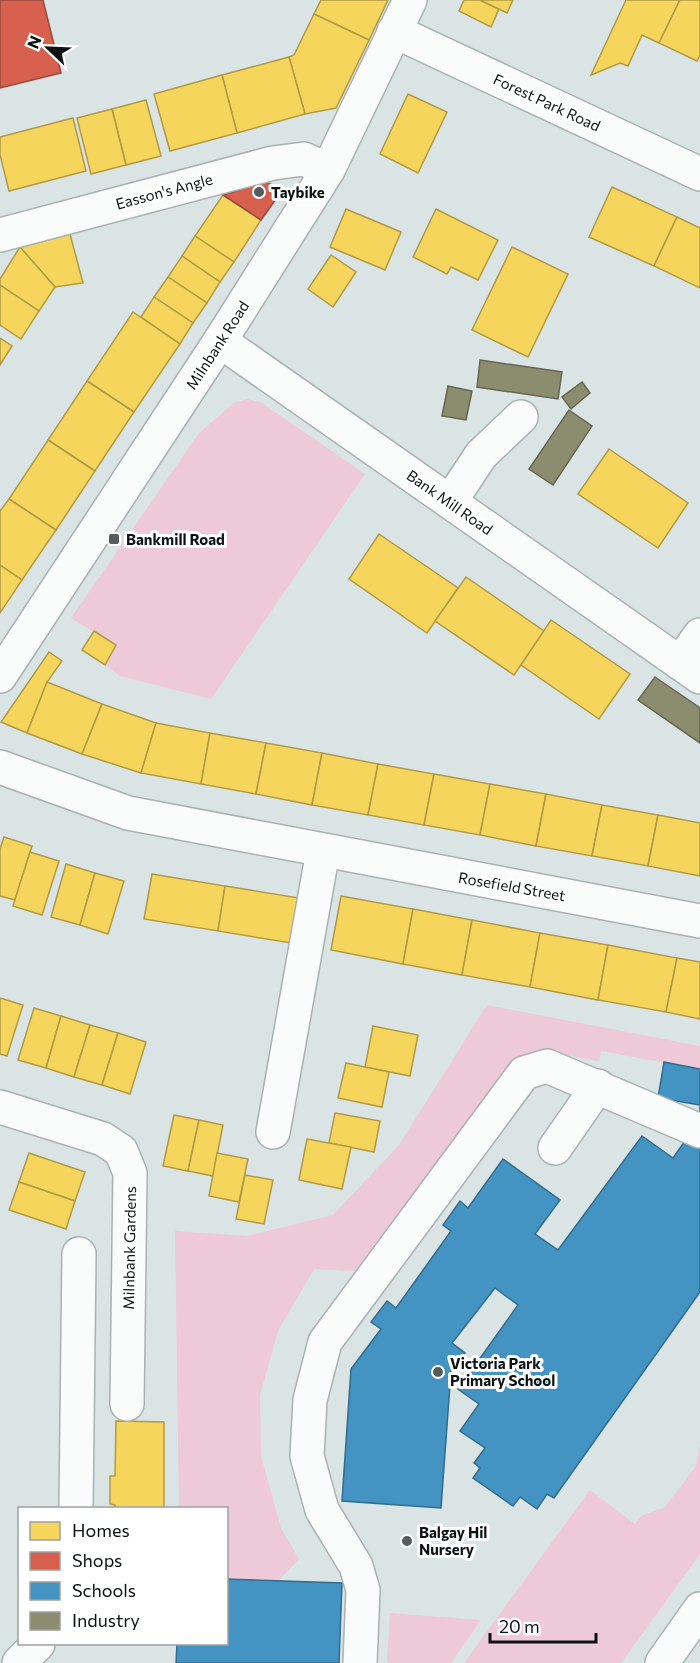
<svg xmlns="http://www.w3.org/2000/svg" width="700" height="1663" font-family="Commissioner,sans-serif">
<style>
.green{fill:#eec9d8}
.homes{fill:#f6d55c;stroke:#b09a46;stroke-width:1.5}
.shops{fill:#d6604d;stroke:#99493b;stroke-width:1.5}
.schools{fill:#4393c3;stroke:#326c8e;stroke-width:1.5}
.industry{fill:#8c8c6e;stroke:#666752;stroke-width:1.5}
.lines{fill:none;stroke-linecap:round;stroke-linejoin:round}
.minor-casing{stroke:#aab1b1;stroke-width:36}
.minor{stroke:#fafbfb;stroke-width:33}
.poi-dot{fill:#545c5c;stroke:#fff;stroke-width:2}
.labels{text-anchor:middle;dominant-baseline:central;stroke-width:6;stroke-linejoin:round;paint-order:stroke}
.street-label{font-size:15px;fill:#0c1212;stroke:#fff}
.poi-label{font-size:15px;font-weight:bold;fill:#0c1212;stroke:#fff;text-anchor:start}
</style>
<rect width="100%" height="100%" fill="#dbe4e4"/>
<!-- green -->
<g class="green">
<path d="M248,399L262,403L365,474L211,699L120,676L105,665L116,645L71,618L199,433L234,403Z"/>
<path d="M487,1005L700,1046V1069L601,1051L599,1061C553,1054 539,1042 501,1075L355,1271L314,1269L278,1331L260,1395L261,1456L281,1528L299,1559L278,1581L227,1579L226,1508H179L175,1231L247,1236L333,1215L399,1145Z"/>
<path d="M700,1445V1554L621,1663H464L590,1490L635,1524L641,1516L665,1507L696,1466Z"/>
<path d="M390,1613L481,1620L451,1663H389L387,1662Z"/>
</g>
<!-- homes -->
<g class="homes">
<path d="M321,0H388L369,40L314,14Z"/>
<path d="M464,0H480L499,9L491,27L459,11Z"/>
<path d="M480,0H513L507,13Z"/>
<path d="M626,0H680L659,43L642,35L628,66L620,63L591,75Z"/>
<path d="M680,0H700V55L697,61L659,43Z"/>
<path d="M314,14L369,40L336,108L305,114L289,57L294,55Z"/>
<path d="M289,57L305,114L237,133L222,75Z"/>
<path d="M222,75L237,133L170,151L154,94Z"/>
<path d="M408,94L447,112L418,173L380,154Z"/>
<path d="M146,100L161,156L126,165L112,109Z"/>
<path d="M112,109L126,165L91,174L77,118Z"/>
<path d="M73,118L86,171L9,191L0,155V137Z"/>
<path d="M612,187L677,217L654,266L589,237Z"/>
<path d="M223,195L261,220L234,262L195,236Z"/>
<path d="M346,209L401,232L385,270L330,247Z"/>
<path d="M436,209L498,240L478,280L451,267L447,274L413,257Z"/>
<path d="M677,217L700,228V288L654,266Z"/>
<path d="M70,234L83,283L55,287L20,247Z"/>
<path d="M195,236L234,262L220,282L182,256Z"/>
<path d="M20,247L55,287L39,311L0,285V279Z"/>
<path d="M512,247L568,274L528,357L472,330Z"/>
<path d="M331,255L356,272L333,307L308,289Z"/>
<path d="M182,256L220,282L207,303L168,277Z"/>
<path d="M168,277L207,303L193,323L154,297Z"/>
<path d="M0,285L39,311L21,339L0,325Z"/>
<path d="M154,297L193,323L180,344L141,317Z"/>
<path d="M133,312L180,344L134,412L87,381Z"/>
<path d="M0,338L12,346L0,365Z"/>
<path d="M87,381L134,412L95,471L48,440Z"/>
<path d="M48,440L95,471L56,530L9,499Z"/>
<path d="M609,449L688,503L658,548L578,494Z"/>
<path d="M9,499L56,530L22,580L0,565V511Z"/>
<path d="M379,534L458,588L427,633L349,579Z"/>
<path d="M0,565L22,580L0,613Z"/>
<path d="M466,577L544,631L514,675L435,621Z"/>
<path d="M551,620L630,674L599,719L521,665Z"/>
<path d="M94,631L116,645L105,665L82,650Z"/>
<path d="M49,652L62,661L47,682L27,733L1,722Z"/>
<path d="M47,682L102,704L82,754L27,733Z"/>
<path d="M102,704L156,723L141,773L82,754Z"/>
<path d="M156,723L210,733L201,784L141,773Z"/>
<path d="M210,733L266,743L256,794L201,784Z"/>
<path d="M266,743L322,753L312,805L256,794Z"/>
<path d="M322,753L378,764L368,815L312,805Z"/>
<path d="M378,764L434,774L424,825L368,815Z"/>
<path d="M434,774L490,784L480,835L424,825Z"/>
<path d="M490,784L546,794L536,846L480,835Z"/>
<path d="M546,794L602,805L592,856L536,846Z"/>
<path d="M602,805L658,815L648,866L592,856Z"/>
<path d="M658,815L700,823V876L648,866Z"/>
<path d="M4,837L32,846L15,900L0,896V849Z"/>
<path d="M30,852L59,861L42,915L13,906Z"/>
<path d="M66,864L95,873L80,925L51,917Z"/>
<path d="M95,873L124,881L108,934L80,925Z"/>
<path d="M152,874L225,886L218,931L144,919Z"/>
<path d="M225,886L299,898L291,943L218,931Z"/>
<path d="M341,896L413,909L403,964L331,950Z"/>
<path d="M413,909L472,920L462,975L403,964Z"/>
<path d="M472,920L540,933L530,987L462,975Z"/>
<path d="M540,933L608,945L598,1000L530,987Z"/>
<path d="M608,945L677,958L666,1012L598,1000Z"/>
<path d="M677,958L700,962V1019L666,1012Z"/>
<path d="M0,998L23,1005L7,1056L0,1054Z"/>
<path d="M34,1008L61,1016L46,1068L18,1060Z"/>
<path d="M61,1016L90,1025L74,1077L46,1068Z"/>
<path d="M90,1025L118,1033L102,1085L74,1077Z"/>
<path d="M373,1026L418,1035L410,1076L365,1067Z"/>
<path d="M118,1033L146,1042L130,1094L102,1085Z"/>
<path d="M346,1063L389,1072L382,1107L338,1098Z"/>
<path d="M335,1113L380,1121L374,1152L329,1143Z"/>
<path d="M174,1115L199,1120L188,1171L163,1166Z"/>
<path d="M199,1120L223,1125L213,1176L188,1171Z"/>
<path d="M307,1139L351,1147L342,1189L299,1180Z"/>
<path d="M29,1153L85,1172L75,1201L19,1182Z"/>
<path d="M217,1153L248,1159L239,1202L209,1196Z"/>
<path d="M245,1175L273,1180L264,1224L236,1219Z"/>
<path d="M19,1182L75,1201L66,1229L9,1210Z"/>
<path d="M116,1421L164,1422V1508H115V1505L110,1504V1476H115Z"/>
</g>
<!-- shops -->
<g class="shops">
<path d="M0,0H43L61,73L0,88Z"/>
<path d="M264,182L273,185L276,199L261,220L223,195Z"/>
</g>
<!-- schools -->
<g class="schools">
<path d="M664,1062L700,1069V1112V1105L658,1098Z"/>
<path d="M642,1136L673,1158L687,1138L700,1148V1292L554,1498L547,1494L537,1509L520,1497L513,1506L473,1478L480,1468L474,1463L485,1448L460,1431L479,1404L458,1389L518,1305L495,1288L452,1343L465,1353L451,1371L441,1508L342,1501L351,1369L381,1329L371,1322L387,1301L396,1308L451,1231L443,1225L460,1201L468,1208L503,1159L560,1200L535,1234L558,1250Z"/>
<path d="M226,1579L342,1583L339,1663H176L177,1644H226Z"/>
</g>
<!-- industry -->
<g class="industry">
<path d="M480,360L562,372L558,399L477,387Z"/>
<path d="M582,382L590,393L571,409L562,397Z"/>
<path d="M448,386L472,391L466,420L442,416Z"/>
<path d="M569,410L592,426L553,485L529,469Z"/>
<path d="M655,677L700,708V743L638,700Z"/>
</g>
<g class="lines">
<!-- minor casing -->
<g class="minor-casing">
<g id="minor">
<path d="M394,31L700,174"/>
<path d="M0,235L273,163L304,159L328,170"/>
<path d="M220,341L700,677"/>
<path d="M450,502L481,455L521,417"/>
<path d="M680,663L700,635"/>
<path d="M0,676L220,341L328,170L410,0"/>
<path d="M0,767L128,813L700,921"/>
<path d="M0,1107L103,1139L121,1151L130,1173L127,1404"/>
<path d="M273,1132L323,851"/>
<path d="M555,1148L598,1086"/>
<path d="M76,1508L79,1254"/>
<path d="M19,1663L38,1644"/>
<path d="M360,1663L363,1590L356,1566L322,1510L307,1456L310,1400L325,1342L524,1073L547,1066L700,1131"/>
<path d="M662,1663L700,1609"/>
</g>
</g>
<!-- minor -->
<use href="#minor" class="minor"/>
</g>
<!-- markers -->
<g class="poi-dot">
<circle cx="259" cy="192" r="6"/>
<rect x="108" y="533" width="12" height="12" rx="3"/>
<circle cx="438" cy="1372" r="6"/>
<circle cx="407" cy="1541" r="6"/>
</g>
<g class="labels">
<!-- street labels -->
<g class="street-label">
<text transform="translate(547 102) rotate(25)">Forest Park Road</text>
<text transform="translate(164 191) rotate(-15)">Easson's Angle</text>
<text transform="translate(217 345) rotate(-57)">Milnbank Road</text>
<text transform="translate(450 502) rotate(35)">Bank Mill Road</text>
<text transform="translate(512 886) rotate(10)">Rosefield Street</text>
<text transform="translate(129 1248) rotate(-89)">Milnbank Gardens</text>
</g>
<!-- poi labels -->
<g class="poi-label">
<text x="271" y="192">Taybike</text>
<text x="126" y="539">Bankmill Road</text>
<text x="450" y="1363">Victoria Park<tspan x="450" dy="17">Primary School</tspan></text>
<text x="419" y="1532">Balgay Hil<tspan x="419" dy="17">Nursery</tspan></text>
</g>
</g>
<!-- legend -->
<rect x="18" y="1507" width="210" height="138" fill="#ffffff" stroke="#9ea0a0" stroke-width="1.5"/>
<rect x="30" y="1522" width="30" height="18" fill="#f6d55c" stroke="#9ea0a0" stroke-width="1.5"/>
<text x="72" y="1537" font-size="18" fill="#0c1212">Homes</text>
<rect x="30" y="1552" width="30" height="18" fill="#d6604d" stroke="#9ea0a0" stroke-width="1.5"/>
<text x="72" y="1567" font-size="18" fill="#0c1212">Shops</text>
<rect x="30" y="1582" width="30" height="18" fill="#4393c3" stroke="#9ea0a0" stroke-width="1.5"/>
<text x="72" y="1597" font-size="18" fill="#0c1212">Schools</text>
<rect x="30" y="1612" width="30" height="18" fill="#8c8c6e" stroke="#9ea0a0" stroke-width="1.5"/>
<text x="72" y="1627" font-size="18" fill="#0c1212">Industry</text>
<!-- north arrow -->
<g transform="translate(48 48) rotate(293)" stroke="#ffffff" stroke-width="4.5" paint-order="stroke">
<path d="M0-4.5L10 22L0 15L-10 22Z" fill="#0c1212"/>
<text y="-9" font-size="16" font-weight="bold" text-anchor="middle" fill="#0c1212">N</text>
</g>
<!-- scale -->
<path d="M490 1633v9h106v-9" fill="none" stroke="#0c1212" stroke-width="3"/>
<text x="499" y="1633" font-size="18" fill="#0c1212" stroke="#ffffff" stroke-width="4.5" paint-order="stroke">20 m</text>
</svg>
